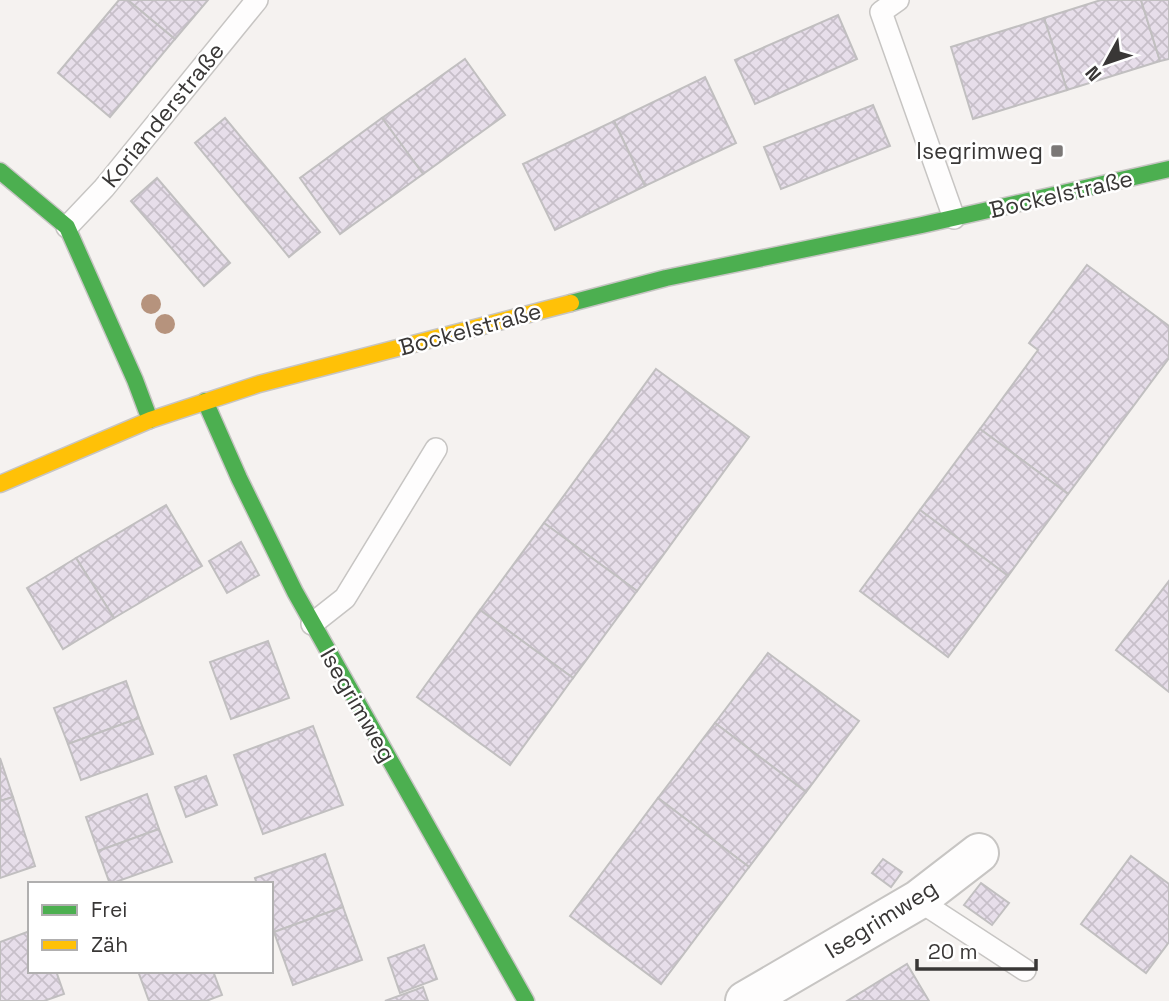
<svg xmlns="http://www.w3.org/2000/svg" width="1169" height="1001" font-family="'Space Grotesk',sans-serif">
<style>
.building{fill:url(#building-cross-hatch);stroke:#c1bfc0;stroke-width:2}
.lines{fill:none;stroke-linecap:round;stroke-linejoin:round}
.lane-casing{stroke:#c7c5c3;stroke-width:24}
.street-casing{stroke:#c7c5c3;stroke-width:42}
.fast-casing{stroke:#c7c5c3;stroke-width:19}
.slow-casing{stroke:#c7c5c3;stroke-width:19}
.lane{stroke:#fefdfd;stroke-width:21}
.street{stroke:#fefdfd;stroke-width:38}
.fast{stroke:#4caf50;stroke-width:16}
.slow{stroke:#ffc107;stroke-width:16}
.tree{fill:#b6937d}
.poi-dot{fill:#7b7877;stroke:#fff;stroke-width:2.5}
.labels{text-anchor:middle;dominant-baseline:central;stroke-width:5;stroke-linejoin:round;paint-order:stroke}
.street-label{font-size:23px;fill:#393736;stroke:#fff}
.poi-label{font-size:23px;fill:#393736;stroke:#fff;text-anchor:end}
</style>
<defs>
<pattern id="building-cross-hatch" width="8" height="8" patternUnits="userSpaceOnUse" patternTransform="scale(1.75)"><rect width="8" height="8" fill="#e7deea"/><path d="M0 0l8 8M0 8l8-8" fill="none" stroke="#c7bfc9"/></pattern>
</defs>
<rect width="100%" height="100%" fill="#f5f2f0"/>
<!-- building -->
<g class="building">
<path d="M119,0H128L175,39L110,117L58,73Z"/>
<path d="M128,0H208L175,39Z"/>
<path d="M1101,0H1141L1160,61L1067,90L1044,18Z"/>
<path d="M1141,0H1169V59L1160,61Z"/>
<path d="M838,15L857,59L755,104L735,60Z"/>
<path d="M1044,18L1067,90L973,119L951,47Z"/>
<path d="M465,59L505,115L423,174L382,118Z"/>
<path d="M705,77L736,143L645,186L614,121Z"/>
<path d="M873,105L890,146L781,189L764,147Z"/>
<path d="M225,118L320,232L289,257L195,143Z"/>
<path d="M382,118L423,174L340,234L300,178Z"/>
<path d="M614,121L645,186L555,230L523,164Z"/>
<path d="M157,178L230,263L204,286L131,201Z"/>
<path d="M1087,265L1169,326V358L1068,494L980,429L1038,350L1029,343Z"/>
<path d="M656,369L749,437L637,591L544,523Z"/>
<path d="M980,429L1068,494L1008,576L920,510Z"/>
<path d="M166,505L202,566L114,618L76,558Z"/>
<path d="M920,510L1008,576L948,657L860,591Z"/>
<path d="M544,523L637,591L573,678L480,610Z"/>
<path d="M241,542L259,575L227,593L209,561Z"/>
<path d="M76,558L114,618L63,649L27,588Z"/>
<path d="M1169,581V692L1116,650Z"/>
<path d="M480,610L573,678L510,765L417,697Z"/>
<path d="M268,641L289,698L231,719L210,662Z"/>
<path d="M768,653L859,721L806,792L715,723Z"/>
<path d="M126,681L139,718L68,744L54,708Z"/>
<path d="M139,718L153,754L81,780L68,744Z"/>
<path d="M715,723L806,792L749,867L658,798Z"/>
<path d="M313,726L343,805L263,834L234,755Z"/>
<path d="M0,758L13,797L0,801Z"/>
<path d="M206,776L217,805L186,817L175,787Z"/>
<path d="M147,794L159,829L98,851L86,817Z"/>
<path d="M13,797L35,866L0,878V801Z"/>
<path d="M658,798L749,867L661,984L570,916Z"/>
<path d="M159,829L172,862L110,884L98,851Z"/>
<path d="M325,854L343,907L274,932L271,925V884H257L255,878Z"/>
<path d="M1131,856L1169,884V942L1146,973L1081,924Z"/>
<path d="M883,859L902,872L891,887L872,873Z"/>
<path d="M981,883L1009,903L992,925L964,905Z"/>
<path d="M343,907L362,960L293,985L274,932Z"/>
<path d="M30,931V971H56L64,994L44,1001H0V942Z"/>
<path d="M424,945L437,979L400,993L388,958Z"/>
<path d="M907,964L929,1001H847Z"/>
<path d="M138,971H213L222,995L206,1001H149Z"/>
<path d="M423,987L428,1001H385Z"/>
</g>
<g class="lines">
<!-- lane casing -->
<g class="lane-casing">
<g id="lane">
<path d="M898,0L881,12L954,218"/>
<path d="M67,227L104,188L257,0"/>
<path d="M312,624L345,598L436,449"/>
<path d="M918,900L1025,970"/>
</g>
</g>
<!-- street casing -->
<g class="street-casing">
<path id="street" d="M745,1001L918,900L979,853"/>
</g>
<!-- fast casing -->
<g class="fast-casing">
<g id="fast">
<path d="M0,171L67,227L135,380L150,420"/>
<path d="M571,303L666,278L922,225L1169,169"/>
<path d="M205,401L239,478L295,592L526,1001"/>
</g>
</g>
<!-- slow casing -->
<g class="slow-casing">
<path id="slow" d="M0,484L150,420L259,384L571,303"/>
</g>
<!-- lane -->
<use href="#lane" class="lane"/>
<!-- street -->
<use href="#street" class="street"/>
<!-- fast -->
<use href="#fast" class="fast"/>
<!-- slow -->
<use href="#slow" class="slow"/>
</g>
<!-- trees -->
<g class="tree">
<circle cx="151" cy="304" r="10"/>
<circle cx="165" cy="324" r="10"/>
</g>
<!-- markers -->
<rect class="poi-dot" x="1050" y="144" width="14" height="14" rx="3.5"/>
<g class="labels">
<!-- street labels -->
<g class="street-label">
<text transform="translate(163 115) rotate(-51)">Korianderstraße</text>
<text transform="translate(1061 194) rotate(-13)">Bockelstraße</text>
<text transform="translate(470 329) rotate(-15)">Bockelstraße</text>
<text transform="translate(358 705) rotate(60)">Isegrimweg</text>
<text transform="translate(881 919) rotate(-32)">Isegrimweg</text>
</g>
<!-- poi labels -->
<g class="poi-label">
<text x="1043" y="151">Isegrimweg</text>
</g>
</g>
<!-- legend -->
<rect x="28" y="882" width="245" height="91" fill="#ffffff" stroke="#b0afaf" stroke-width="2"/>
<rect x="42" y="905" width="35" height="10" fill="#4caf50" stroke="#b0afaf" stroke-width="2"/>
<text x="91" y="917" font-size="21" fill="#393736">Frei</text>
<rect x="42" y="940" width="35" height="10" fill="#ffc107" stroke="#b0afaf" stroke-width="2"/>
<text x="91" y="952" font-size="21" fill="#393736">Zäh</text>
<!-- north arrow -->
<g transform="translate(1106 63) rotate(230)" stroke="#ffffff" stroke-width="5" paint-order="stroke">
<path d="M0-5L12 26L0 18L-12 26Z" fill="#393736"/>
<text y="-10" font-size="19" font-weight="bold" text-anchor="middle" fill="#393736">N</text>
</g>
<!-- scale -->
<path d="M917 959v10h119v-10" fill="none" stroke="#393736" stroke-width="3.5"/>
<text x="928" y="959" font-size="21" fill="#393736" stroke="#ffffff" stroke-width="5" paint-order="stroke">20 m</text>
</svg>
